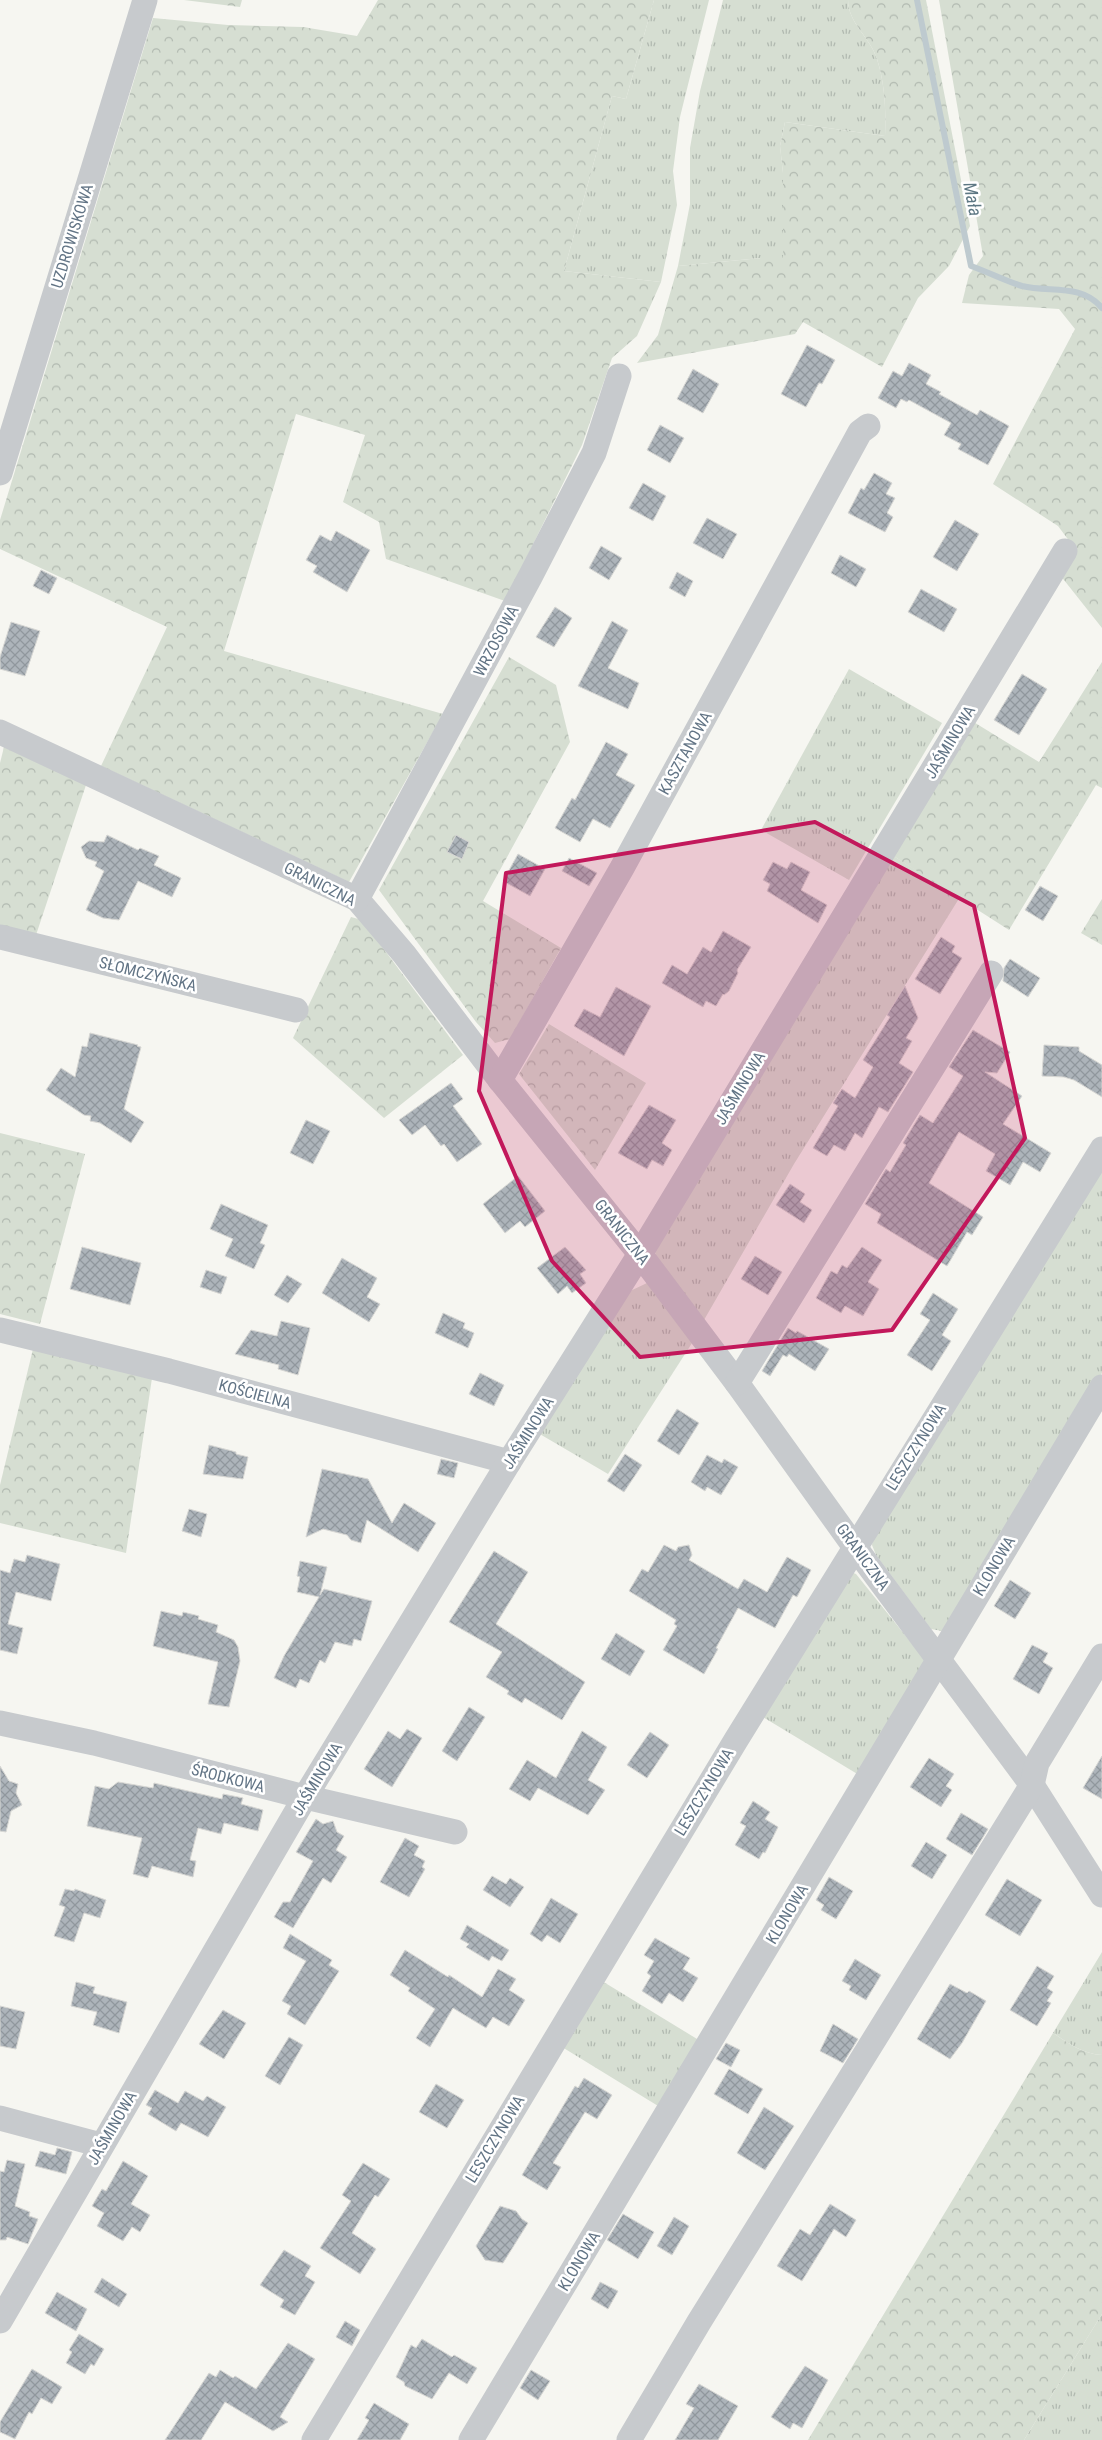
<svg xmlns="http://www.w3.org/2000/svg" width="1102" height="2440" font-family="'Roboto Condensed',sans-serif">
<style>
.grass{fill:url(#grass-tufts)}
.forest{fill:url(#forest-crowns)}
.lines{fill:none;stroke-linecap:round;stroke-linejoin:round}
.stream{stroke:#becacf;stroke-width:6}
.building{fill:url(#building-cross-hatch);stroke:#d7d7d4}
.minor{stroke:#c7cacd;stroke-width:25}
.marked{fill:#c2185b;fill-opacity:0.2;stroke:#c2185b;stroke-width:4;stroke-linejoin:round}
.labels{text-anchor:middle;dominant-baseline:central;stroke-width:5;stroke-linejoin:round;paint-order:stroke}
.street-label{font-size:16px;fill:#627485;stroke:#fff}
.water-label{font-size:18px;font-style:italic;fill:#5d7783;stroke:#fff}
</style>
<defs>
<pattern id="grass-tufts" width="24" height="20" patternUnits="userSpaceOnUse" patternTransform="scale(1.25)"><rect width="24" height="20" fill="#d6ded2"/><path d="M3 7l-1-3M5 7V3M7 7l1-3M15 17l-1-3M17 17v-4M19 17l1-3" fill="none" stroke="#b1b9b0"/></pattern>
<pattern id="forest-crowns" width="20" height="18" patternUnits="userSpaceOnUse" patternTransform="scale(1.25)"><rect width="20" height="18" fill="#d6ded2"/><path d="M2 6a3 3 0 1 1 6 0M12 15a3 3 0 1 1 6 0" fill="none" stroke="#b1b9b0"/></pattern>
<pattern id="building-cross-hatch" width="8" height="8" patternUnits="userSpaceOnUse" patternTransform="scale(1.25)"><rect width="8" height="8" fill="#adb4ba"/><path d="M0 0l8 8M0 8l8-8" fill="none" stroke="#90979d"/></pattern>
</defs>
<rect width="100%" height="100%" fill="#f6f6f1"/>
<!-- grass -->
<g class="grass">
<path d="M654,0H709L680,117L673,171L677,205L661,282L564,271L612,96L626,99Z"/>
<path d="M723,0H848C848,23 870,37 877,59C885,84 886,110 885,136L785,122L780,146L783,173V258H761L678,266L690,204V148L700,91Z"/>
<path d="M849,669L942,723L849,880L761,830Z"/>
<path d="M892,855L960,897L794,1164L704,1320L656,1256L653,1244Z"/>
<path d="M1102,1167V1373L949,1626L942,1631L931,1629L876,1555L872,1545L874,1532Z"/>
<path d="M647,1283L694,1340L608,1474L538,1433L626,1293Z"/>
<path d="M851,1572L856,1574L925,1660L859,1775L761,1716Z"/>
<path d="M1102,1952V2055C1083,2054 1068,2043 1053,2033Z"/>
<path d="M602,1981L702,2042L663,2109L562,2047Z"/>
<path d="M1102,2314V2440H1024Z"/>
</g>
<!-- forest -->
<g class="forest">
<path d="M184,0H242L240,7Z"/>
<path d="M378,0H654L626,99L612,96L564,271L661,282L637,336L612,358L582,445L505,601L386,559L379,522L343,502L365,435L296,414L224,651L443,714L349,882L101,766L167,627L0,549V520L153,18L228,25L303,27L357,36Z"/>
<path d="M848,0H926L970,226L949,266L918,298L882,367L803,322L795,334L637,363L658,335L678,266L761,258H783V173L780,146L785,122L885,136C886,110 885,84 877,59C870,37 848,23 848,0Z"/>
<path d="M939,0H1102V628L1060,575L1076,550L1058,526L993,484L1075,329L1059,309L962,303L969,275L983,256Z"/>
<path d="M509,657L556,685L570,742L483,901L561,948L510,1039L495,1043L476,1022L379,890Z"/>
<path d="M1102,662V788L1096,785L1009,930L892,855L972,721L1039,762Z"/>
<path d="M4,747L86,785L36,935L0,927V763Z"/>
<path d="M1102,899V945L1081,933Z"/>
<path d="M351,917L362,920L463,1055L384,1118L293,1038Z"/>
<path d="M549,1024L646,1083L595,1170L519,1074Z"/>
<path d="M0,1133L85,1154L40,1324L0,1314Z"/>
<path d="M33,1349L152,1378L126,1553L0,1523V1485Z"/>
<path d="M1053,2033C1068,2043 1083,2054 1102,2055V2314L1024,2440H808Z"/>
</g>
<g class="lines">
<!-- stream -->
<path class="stream" d="M917,0L971,266C988,272 1005,281 1022,286C1050,293 1081,283 1102,308"/>
</g>
<!-- building -->
<g class="building">
<path d="M807,345L835,360L822,384L819,383L806,407L781,394Z"/>
<path d="M909,363L931,375L926,384L941,392L939,394L977,415L980,410L1009,426L988,465L958,449L961,444L944,435L951,423L909,400L907,402L901,399L896,408L878,398L893,371L902,376Z"/>
<path d="M693,369L719,384L703,413L677,399Z"/>
<path d="M660,425L684,438L670,463L647,450Z"/>
<path d="M874,473L892,483L886,494L895,498L887,513L893,517L885,532L848,513L861,488L864,490Z"/>
<path d="M643,483L666,496L653,521L629,508Z"/>
<path d="M707,518L737,534L723,559L693,543Z"/>
<path d="M955,520L979,534L957,571L933,557Z"/>
<path d="M336,531L370,550L347,592L313,572L317,566L306,560L320,535L331,541Z"/>
<path d="M601,546L622,558L609,580L589,568Z"/>
<path d="M840,555L866,569L856,587L831,573Z"/>
<path d="M41,570L57,578L49,594L33,586Z"/>
<path d="M677,572L693,581L685,597L669,588Z"/>
<path d="M921,589L957,609L944,632L908,612Z"/>
<path d="M555,607L572,618L554,647L536,637Z"/>
<path d="M612,621L628,630L608,668L639,683L628,709L578,686Z"/>
<path d="M11,622L40,631L25,676L0,669V657Z"/>
<path d="M1022,674L1047,689L1019,735L994,720Z"/>
<path d="M606,742L628,754L616,775L635,785L610,828L593,819L580,842L555,828L572,798L575,800Z"/>
<path d="M107,835L138,850L140,848L159,856L154,865L181,878L172,897L138,881L119,920L103,918L86,910L104,871L95,866L97,862L86,858L81,847L89,841L104,842Z"/>
<path d="M456,835L469,842L462,859L447,852Z"/>
<path d="M518,854L545,869L530,896L503,881Z"/>
<path d="M569,858L597,873L589,886L562,871Z"/>
<path d="M773,862L787,869L791,862L810,872L801,890L827,905L818,923L767,891L770,884L763,880Z"/>
<path d="M1040,886L1058,896L1043,921L1025,910Z"/>
<path d="M723,931L751,947L737,970L738,973L729,991L724,995L723,994L716,1006L706,1001L703,1007L662,983L672,965L687,974L703,947L711,952Z"/>
<path d="M941,937L955,946L952,952L962,958L940,994L915,979Z"/>
<path d="M1010,959L1040,978L1028,997L1003,981L1004,968Z"/>
<path d="M905,986L918,1018L906,1038L912,1041L899,1063L913,1072L888,1112L879,1107L862,1138L855,1133L845,1151L834,1145L827,1156L813,1148L838,1106L833,1103L842,1089L855,1098L873,1067L863,1060L890,1017L887,1015Z"/>
<path d="M616,987L651,1006L624,1056L574,1026L584,1009L600,1017Z"/>
<path d="M973,1030L1010,1052L997,1073L985,1072L1022,1096L1003,1124L1051,1153L1040,1172L1023,1162L1010,1185L986,1171L995,1154L959,1132L929,1183L983,1217L972,1235L967,1232L947,1266L877,1223L881,1214L865,1204L886,1169L890,1172L906,1145L903,1143L920,1115L933,1123L963,1076L949,1067Z"/>
<path d="M90,1033L138,1045L137,1046L141,1047L124,1109L144,1122L131,1143L100,1123L90,1121L91,1116L84,1115L46,1090L61,1068L75,1077L82,1046L87,1047Z"/>
<path d="M1044,1045L1079,1047V1051L1102,1065V1097L1074,1080L1064,1077L1042,1076Z"/>
<path d="M451,1083L463,1099L453,1106L482,1144L457,1162L444,1144L441,1146L425,1125L412,1135L399,1120Z"/>
<path d="M649,1105L676,1120L662,1143L672,1150L663,1166L652,1160L647,1169L618,1153Z"/>
<path d="M306,1120L330,1131L313,1164L290,1153Z"/>
<path d="M518,1176L545,1211L525,1227L520,1221L505,1233L483,1204Z"/>
<path d="M790,1184L805,1194L800,1202L812,1210L804,1223L776,1205Z"/>
<path d="M221,1204L268,1225L260,1243L265,1245L254,1269L225,1256L233,1239L210,1229Z"/>
<path d="M82,1247L141,1263L130,1305L70,1289Z"/>
<path d="M565,1247L586,1270L580,1274L586,1283L572,1293L567,1286L558,1294L537,1268Z"/>
<path d="M862,1247L882,1260L868,1282L879,1289L863,1316L845,1306L841,1313L816,1298L831,1271L837,1274L842,1265L847,1268Z"/>
<path d="M755,1256L782,1272L768,1295L741,1279Z"/>
<path d="M342,1258L377,1278L367,1297L380,1304L369,1322L322,1293Z"/>
<path d="M206,1270L227,1277L221,1294L200,1287Z"/>
<path d="M287,1275L302,1284L288,1303L274,1295Z"/>
<path d="M933,1293L958,1309L942,1335L951,1341L932,1371L907,1355L930,1320L920,1314Z"/>
<path d="M443,1313L465,1323L463,1328L474,1333L468,1348L435,1333Z"/>
<path d="M281,1321L310,1328L298,1375L278,1369L279,1365L235,1354L251,1330L277,1336Z"/>
<path d="M788,1328L796,1333L797,1331L829,1349L815,1371L789,1354L787,1357L783,1355L770,1376L762,1371Z"/>
<path d="M480,1373L504,1385L494,1406L469,1394Z"/>
<path d="M677,1409L699,1423L679,1455L657,1441Z"/>
<path d="M209,1445L236,1452V1454L248,1457L243,1479L203,1474Z"/>
<path d="M625,1454L642,1465L624,1492L607,1481Z"/>
<path d="M707,1455L722,1463L724,1459L738,1467L721,1495L707,1487L705,1491L691,1482Z"/>
<path d="M441,1459L458,1463L454,1478L437,1474Z"/>
<path d="M322,1469L368,1479L392,1523L404,1503L436,1523L418,1552L367,1520L361,1543L351,1540L347,1535L323,1529L306,1537Z"/>
<path d="M189,1509L207,1514L201,1537L182,1531Z"/>
<path d="M664,1545L676,1551L678,1547L689,1545L692,1555L689,1560L738,1589L744,1579L767,1592L787,1557L811,1570L797,1597L793,1595L775,1628L738,1608L716,1648L718,1649L704,1674L663,1650L677,1626L674,1624L676,1620L629,1591L642,1569L648,1572Z"/>
<path d="M494,1551L528,1572L496,1624L585,1682L562,1720L525,1698L522,1703L507,1694L509,1691L486,1677L502,1652L449,1622Z"/>
<path d="M27,1555L60,1564L51,1601L16,1592L8,1624L23,1628L17,1654L0,1650V1570L10,1573L14,1559L25,1562Z"/>
<path d="M300,1561L327,1567L320,1595L324,1589L372,1601L361,1641L354,1639L352,1646L335,1642L325,1663L320,1660L309,1683L300,1679L296,1688L274,1678L284,1656L319,1597L297,1592L300,1577L297,1576Z"/>
<path d="M1010,1580L1031,1593L1015,1619L994,1606Z"/>
<path d="M161,1611L182,1616L183,1612L199,1616L198,1619L218,1625L216,1632L234,1640L238,1647L240,1661L229,1707L208,1704L218,1662L153,1646Z"/>
<path d="M616,1633L645,1651L630,1676L601,1659Z"/>
<path d="M1032,1645L1048,1653L1043,1662L1053,1668L1039,1694L1013,1679Z"/>
<path d="M469,1707L485,1717L457,1761L442,1751Z"/>
<path d="M407,1729L422,1738L392,1787L364,1769L388,1731L400,1739Z"/>
<path d="M582,1731L607,1747L588,1780L605,1790L588,1815L538,1788L530,1801L509,1789L527,1760L556,1778Z"/>
<path d="M650,1732L669,1745L647,1778L627,1765Z"/>
<path d="M1102,1756V1799L1083,1788Z"/>
<path d="M929,1758L954,1774L946,1786L952,1790L941,1807L910,1787Z"/>
<path d="M0,1766L9,1781L18,1784L16,1793L22,1805L11,1811L6,1832L0,1831Z"/>
<path d="M118,1782L153,1788L154,1783L222,1799L223,1794L243,1798L241,1804L263,1810L258,1831L224,1823L221,1834L198,1828L190,1860L196,1861L193,1877L152,1866L148,1878L133,1874L142,1838L87,1826L95,1786L109,1789Z"/>
<path d="M753,1801L770,1812L765,1819L778,1827L765,1853L763,1852L759,1859L735,1845L746,1826L740,1823Z"/>
<path d="M961,1813L988,1829L972,1855L946,1839Z"/>
<path d="M316,1819L323,1824L333,1821L337,1832L344,1836L336,1850L347,1857L331,1883L323,1878L293,1928L274,1917L283,1902H290L313,1861L296,1852Z"/>
<path d="M405,1838L419,1846L414,1855L425,1861L422,1867L425,1869L409,1897L380,1882Z"/>
<path d="M926,1842L947,1855L932,1879L911,1866Z"/>
<path d="M492,1876L506,1884L510,1878L524,1887L510,1907L483,1890Z"/>
<path d="M829,1877L853,1891L836,1919L821,1910L824,1905L816,1900Z"/>
<path d="M1007,1879L1042,1900L1020,1936L985,1915Z"/>
<path d="M65,1889L74,1891L75,1889L106,1900L100,1918L84,1913L74,1942L54,1936L65,1907L59,1905Z"/>
<path d="M551,1898L578,1914L560,1943L547,1935L542,1942L530,1934Z"/>
<path d="M467,1925L509,1950L502,1961L492,1956L489,1961L466,1947L469,1944L460,1939Z"/>
<path d="M290,1934L332,1960L329,1965L339,1971L305,2025L287,2014L291,2006L282,2001L306,1961L283,1948Z"/>
<path d="M655,1938L690,1958L683,1969L698,1978L683,2002L669,1993L662,2004L642,1991L651,1976L647,1973L654,1961L644,1955Z"/>
<path d="M405,1950L448,1977L449,1975L482,1997L498,1969L516,1979L509,1990L525,2000L509,2026L493,2017L486,2028L453,2008L430,2047L416,2038L435,2009L408,1991L410,1988L390,1975Z"/>
<path d="M855,1959L881,1975L866,2000L849,1990L851,1986L842,1981Z"/>
<path d="M1037,1966L1054,1976L1047,1988L1053,1992L1047,2001L1051,2003L1037,2026L1010,2010Z"/>
<path d="M76,1982L95,1987L93,1993L127,2002L119,2033L93,2025L97,2012L71,2006Z"/>
<path d="M950,1984L967,1993L969,1991L986,2001L962,2043L950,2059L917,2039Z"/>
<path d="M0,2006L25,2012L16,2049L0,2046Z"/>
<path d="M223,2010L246,2023L224,2059L199,2044Z"/>
<path d="M833,2024L858,2039L843,2063L820,2051Z"/>
<path d="M289,2037L303,2045L280,2085L265,2076Z"/>
<path d="M726,2043L740,2050L731,2067L716,2059Z"/>
<path d="M729,2069L763,2089L748,2114L714,2094Z"/>
<path d="M584,2078L612,2095L597,2119L585,2112L553,2163L561,2167L547,2190L522,2175L575,2086L578,2088Z"/>
<path d="M436,2084L464,2100L447,2128L419,2112Z"/>
<path d="M155,2090L178,2103L185,2091L203,2101L207,2096L226,2107L208,2137L181,2123L176,2131L148,2114L152,2108L146,2105Z"/>
<path d="M764,2107L794,2126L765,2170L737,2153Z"/>
<path d="M57,2148L72,2152L66,2174L35,2166L40,2151L55,2155Z"/>
<path d="M7,2160L25,2164L15,2206L30,2212L29,2216L38,2219L28,2244L7,2237L6,2240H0V2171L4,2172Z"/>
<path d="M123,2161L148,2176L131,2204L150,2215L140,2232L132,2227L123,2241L97,2226L104,2213L92,2206L102,2189L106,2191Z"/>
<path d="M363,2163L390,2179L378,2197L375,2195L352,2233L376,2249L360,2274L320,2248L351,2201L342,2195Z"/>
<path d="M830,2204L856,2220L846,2237L834,2229L802,2281L777,2266L800,2229L810,2235Z"/>
<path d="M500,2206L516,2211L522,2219L528,2223L503,2263L485,2260L476,2246Z"/>
<path d="M623,2214L654,2232L638,2259L607,2240Z"/>
<path d="M674,2217L689,2226L672,2255L657,2246Z"/>
<path d="M284,2250L311,2266L305,2276L315,2282L295,2315L280,2307L284,2300L260,2285Z"/>
<path d="M102,2278L127,2294L119,2307L94,2292Z"/>
<path d="M600,2282L618,2291L608,2309L591,2299Z"/>
<path d="M57,2292L87,2309L76,2331L45,2313Z"/>
<path d="M345,2321L360,2330L352,2346L336,2337Z"/>
<path d="M79,2334L104,2349L94,2366L91,2364L85,2374L66,2363L72,2352L69,2350Z"/>
<path d="M422,2339L452,2357L454,2355L477,2368L467,2384L449,2373L432,2399L405,2386L404,2382L396,2377L411,2345L416,2348Z"/>
<path d="M288,2343L315,2359L280,2417L288,2422L273,2431L225,2402L201,2440H165L209,2373L216,2377L220,2370L233,2378L235,2376L256,2389Z"/>
<path d="M805,2366L828,2380L802,2428L793,2423L790,2429L771,2417Z"/>
<path d="M32,2369L62,2387L52,2404L41,2398L32,2414L29,2412L15,2439L0,2432V2422Z"/>
<path d="M531,2370L550,2381L538,2400L520,2388Z"/>
<path d="M699,2384L738,2406L718,2440H675L694,2408L686,2404Z"/>
<path d="M374,2403L409,2424L400,2440H357L369,2420L365,2418Z"/>
</g>
<g class="lines">
<!-- minor -->
<g class="minor">
<path d="M0,473L145,0"/>
<path d="M0,732L357,899L404,954L500,1080L640,1254L737,1383L854,1546L1032,1785L1102,1895"/>
<path d="M357,899L530,577L594,453L619,376"/>
<path d="M0,937L296,1010"/>
<path d="M500,1080L622,868L860,432L868,426"/>
<path d="M0,1330L169,1371L509,1462"/>
<path d="M737,1383L991,973"/>
<path d="M0,1723L94,1743L305,1797L455,1832"/>
<path d="M0,2118L101,2145"/>
<path d="M0,2321L305,1797L509,1462L640,1254L1065,551"/>
<path d="M314,2440L736,1740L1102,1149"/>
<path d="M471,2440L1102,1387"/>
<path d="M629,2440L699,2322L1032,1785L1037,1763L1102,1656"/>
</g>
</g>
<!-- marked area -->
<path class="marked" d="M815,822L974,906L1025,1138L892,1330L640,1357L552,1261L479,1091L506,873Z"/>
<g class="labels">
<!-- street labels -->
<g class="street-label">
<text transform="translate(72 236) rotate(-73)">UZDROWISKOWA</text>
<text transform="translate(496 641) rotate(-62)">WRZOSOWA</text>
<text transform="translate(950 742) rotate(-59)">JAŚMINOWA</text>
<text transform="translate(685 753) rotate(-61)">KASZTANOWA</text>
<text transform="translate(320 884) rotate(27)">GRANICZNA</text>
<text transform="translate(148 974) rotate(14)">SŁOMCZYŃSKA</text>
<text transform="translate(740 1088) rotate(-59)">JAŚMINOWA</text>
<text transform="translate(622 1232) rotate(52)">GRANICZNA</text>
<text transform="translate(255 1394) rotate(15)">KOŚCIELNA</text>
<text transform="translate(528 1433) rotate(-58)">JAŚMINOWA</text>
<text transform="translate(916 1447) rotate(-58)">LESZCZYNOWA</text>
<text transform="translate(863 1557) rotate(54)">GRANICZNA</text>
<text transform="translate(994 1566) rotate(-59)">KLONOWA</text>
<text transform="translate(228 1778) rotate(14)">ŚRODKOWA</text>
<text transform="translate(317 1779) rotate(-59)">JAŚMINOWA</text>
<text transform="translate(704 1792) rotate(-59)">LESZCZYNOWA</text>
<text transform="translate(787 1914) rotate(-59)">KLONOWA</text>
<text transform="translate(112 2128) rotate(-60)">JAŚMINOWA</text>
<text transform="translate(495 2139) rotate(-59)">LESZCZYNOWA</text>
<text transform="translate(579 2261) rotate(-59)">KLONOWA</text>
</g>
<!-- water labels -->
<g class="water-label">
<text transform="translate(973 199) rotate(79)">Mała</text>
</g>
</g>
</svg>
